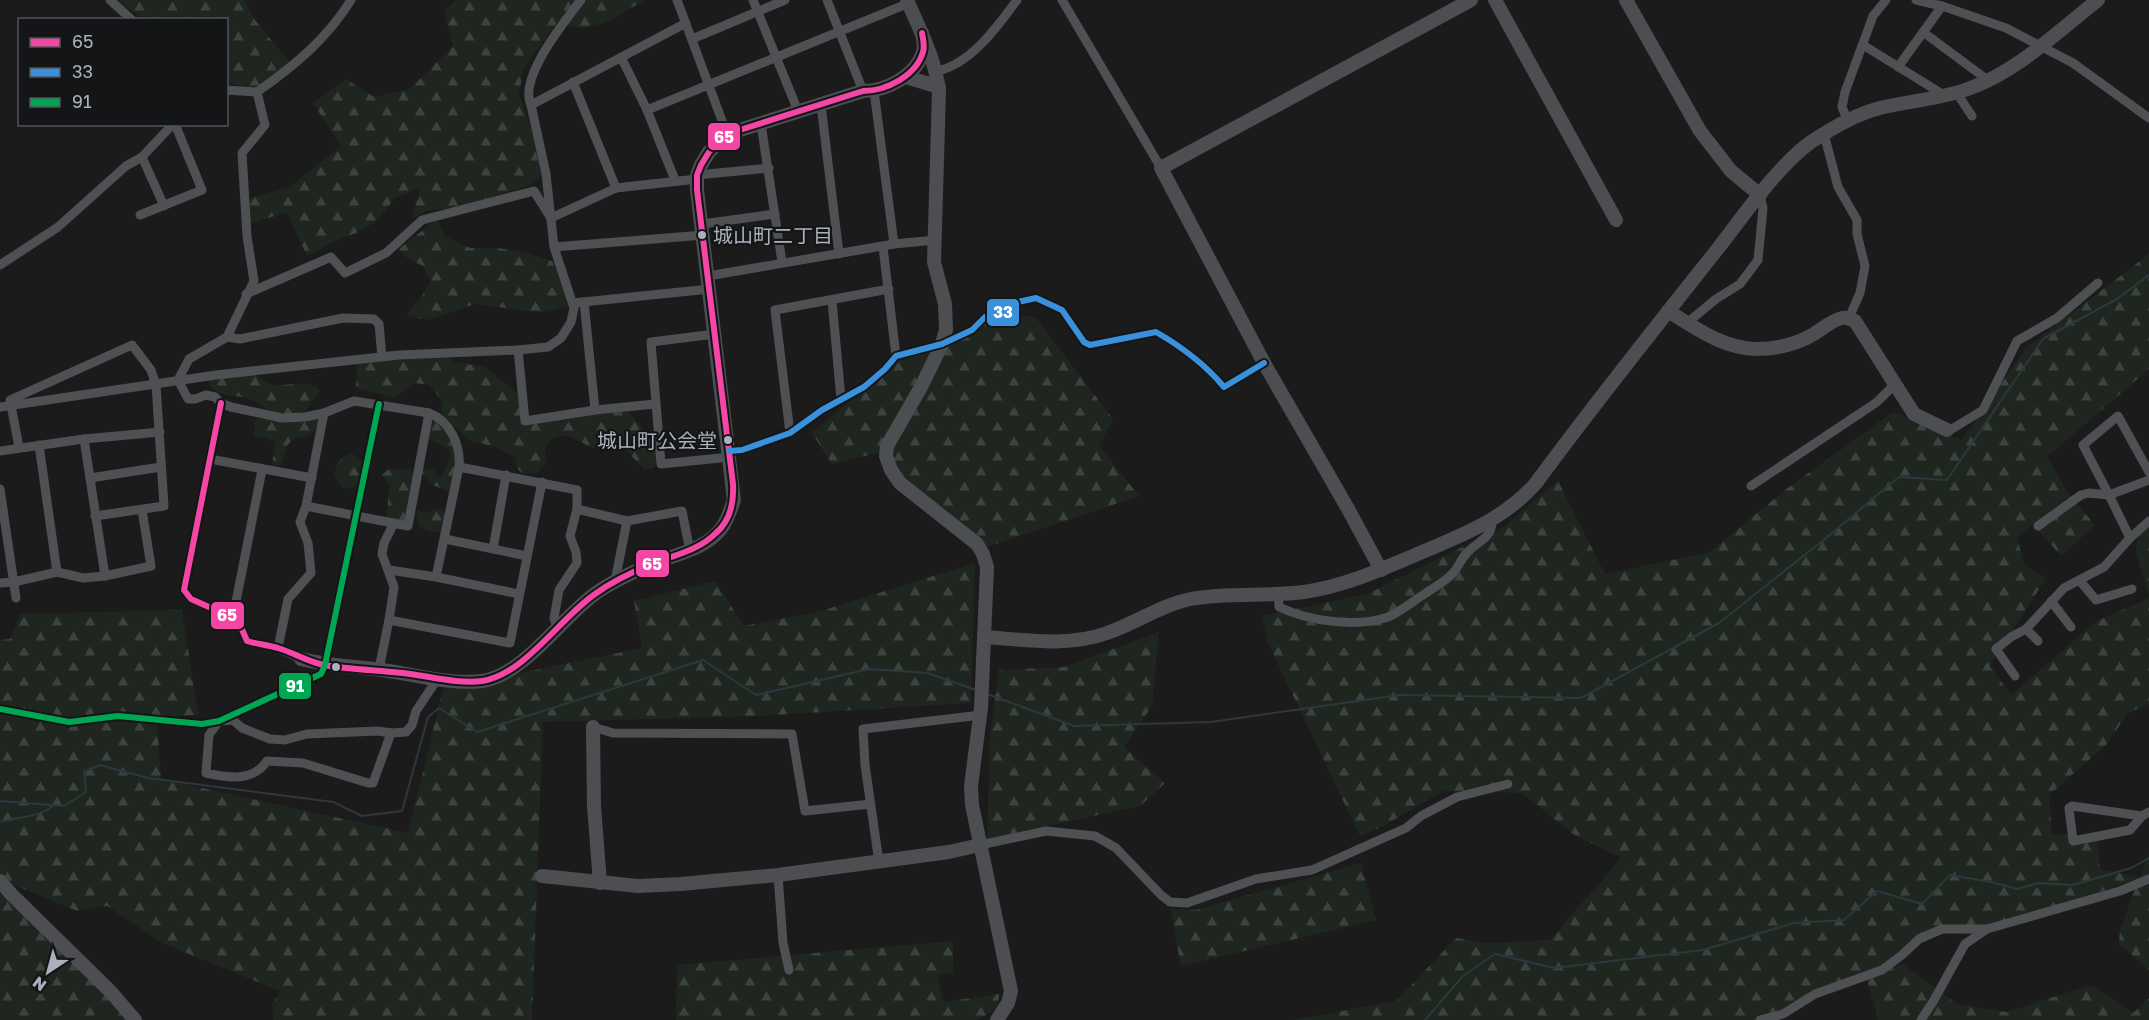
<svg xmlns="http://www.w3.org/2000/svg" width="2149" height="1020" font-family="'Golos Text','Noto Sans JP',sans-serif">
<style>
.forest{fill:url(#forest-firs)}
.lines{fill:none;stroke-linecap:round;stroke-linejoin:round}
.stream{stroke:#2c373e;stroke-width:2}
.street{stroke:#4e5054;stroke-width:9}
.secondary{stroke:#4d4e52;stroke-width:14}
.bus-1-casing{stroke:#141517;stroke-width:10}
.bus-2-casing{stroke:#141517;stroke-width:10}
.bus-3-casing{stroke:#141517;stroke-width:10}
.bus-1{stroke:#f346a5;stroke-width:6}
.bus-2{stroke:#3a90db;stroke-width:6}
.bus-3{stroke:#00a651;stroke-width:6}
.bus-dot{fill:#abb1bc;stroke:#141517;stroke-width:2}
.labels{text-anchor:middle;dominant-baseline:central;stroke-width:4.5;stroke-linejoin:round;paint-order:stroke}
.bus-label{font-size:20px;fill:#abb1bc;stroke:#141517;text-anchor:start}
.line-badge{stroke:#141517;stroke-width:2}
.badge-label{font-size:16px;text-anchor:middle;font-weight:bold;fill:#fff}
</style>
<defs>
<pattern id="forest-firs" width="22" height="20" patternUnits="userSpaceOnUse" patternTransform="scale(1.5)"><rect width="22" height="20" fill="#1e261f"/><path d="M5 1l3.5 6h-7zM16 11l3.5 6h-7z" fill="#3c433e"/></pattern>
</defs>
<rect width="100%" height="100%" fill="#1b1b1b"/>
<!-- forest -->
<g class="forest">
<path d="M119,0H244L255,20L291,64L257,92L227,82L226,20L144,19L123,5Z"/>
<path d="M456,0H645L605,23L583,28L556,24L524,67L519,94L533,135L541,176L531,185L459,207L426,211L412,219L420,188L395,198L377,221L356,233L337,240L307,256L287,212L246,225L244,200L290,187L341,146L313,103L346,79L374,97L410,89L453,46L444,11Z"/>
<path d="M437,219L445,236L470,248H498L527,253L552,261L563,284L567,306L553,311L536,312L475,304L427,320L406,315L422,296L430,282L423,266L407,258L399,249Z"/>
<path d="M2149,254V369L2047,457L2070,496L2095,525L2061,556L2033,524L2017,538L2025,566L2046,578L1990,666L2011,695L2097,621L2149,598V704L2128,713L2106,745L2049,795L2052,834L2097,836L2100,869L2140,877L2149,854V970L2119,944L2120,930L2139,878L1979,934L1939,931L1872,974L1903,964L1957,1004L2006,1012L2092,985L2133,1013L2149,998V1020H1878L1866,976L1780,1013L1755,1020H1293L1396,1001L1456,938L1488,943L1550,940L1621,858L1573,834L1522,793L1443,791L1385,825L1360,836L1268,643L1262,616L1367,594L1505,526L1558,481L1605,574L1710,552L1785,490L1893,412L1962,440L2026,348Z"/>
<path d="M992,308L1036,318L1113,419L1099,446L1139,496L987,547L914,487L882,452L832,464L812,433L899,360L947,348Z"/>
<path d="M444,353L455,362L485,367L518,394L522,424L581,413L629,412L660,451L655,467L644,469L624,448L613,442L593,448L567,435L551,438L545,448L546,462L538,473H522L517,468L515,457L493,446L470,441L441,414L442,400L429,385L415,383L395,398L356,388L357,360Z"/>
<path d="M253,371C274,396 290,378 316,386L320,391L305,412L297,415L323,417C318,431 308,438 293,439L287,446L280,466L272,464L276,442L266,438L254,436L255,423L258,414H272C265,409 259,403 252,400C237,393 216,400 209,382L216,375Z"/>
<path d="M434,419C467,445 458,452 453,489L448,491L430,484L425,475L422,473L421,469H433L436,475L441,477L447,465L450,450L429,439L428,430Z"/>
<path d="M348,454H353L364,463C361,477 359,493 341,487L334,473L338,462Z"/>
<path d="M389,469H411L416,476L405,523L387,518L389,484L382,475Z"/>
<path d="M440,508L446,514L445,528C435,535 429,532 420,527L416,515L417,510L430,513L434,509Z"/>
<path d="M2149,517V594L2136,551L2138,530Z"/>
<path d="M975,563L971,703L757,716L543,722L532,1020H273L272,1004L280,991L162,943L107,906L77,911L0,879V640L10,639L20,614L182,610L198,715L157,717L161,779L408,833L443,689L642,648L634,601L715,581L744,626L821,611Z"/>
<path d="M1159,632L1152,706L1124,747L1165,783L1140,806L987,839L990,734L999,670L1064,667Z"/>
<path d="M1361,863L1376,920L1181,966L1170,908L1196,910Z"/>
<path d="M0,892L4,894L133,1020H0Z"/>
<path d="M953,941V973L937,975L944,1002L999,994L998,1008L977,1020H676L677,965Z"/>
</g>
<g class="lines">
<!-- stream -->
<g class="stream">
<path d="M987,694L1074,726L1211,722L1400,695L1581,698L1719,623L1826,538L1899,477L1947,480L2043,339L2117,299L2149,275"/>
<path d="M0,801L64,806L86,792L84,772L100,765L148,778L333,802L362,816L402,811L428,717L439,708L477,732L703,660L756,695L869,669L928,673L976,690"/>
<path d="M0,822C18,817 39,817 53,806"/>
<path d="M1425,1020L1463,976L1495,954L1554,968L1703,950L1794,923L1844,920L1877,891L1922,904L1950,875L1991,882L2017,889L2039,883L2073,885L2131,868L2149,858"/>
</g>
<!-- street -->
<g class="street">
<path d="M110,0L132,20"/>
<path d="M351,0C327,39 294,66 257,92L265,125L242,153L247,236L254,281L227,337L189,359L178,380L188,399H195L206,395L215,397L221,403L231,407L282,418L305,417L324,413L354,401L429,413C450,421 461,445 459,467L577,490V509L570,536L576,552L577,563L559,590L554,618L557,627"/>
<path d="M677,0L727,134"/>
<path d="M753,0L798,111"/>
<path d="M827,0L863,91"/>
<path d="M1062,0L1161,168"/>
<path d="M1916,0L1942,6L2006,28L2073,63L2149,118"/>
<path d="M1923,32L1989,81"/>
<path d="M692,39L785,0"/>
<path d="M1863,45L1944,95"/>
<path d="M621,57L647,110L675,180"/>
<path d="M1898,67L1942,6"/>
<path d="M937,71C970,65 998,26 1017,0"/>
<path d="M573,82L616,188"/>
<path d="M226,90L257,92"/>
<path d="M874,91L894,244"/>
<path d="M1956,92L1972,116"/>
<path d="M531,105C518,78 565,21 581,0"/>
<path d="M821,105L839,254"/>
<path d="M647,110L909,3"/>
<path d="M1848,121L1842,107L1845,92L1873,16L1886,0"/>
<path d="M761,124L782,262"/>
<path d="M1824,134L1838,187L1857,220V234L1865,266L1860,293L1849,318"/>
<path d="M142,157L164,206"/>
<path d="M697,175L769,168"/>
<path d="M140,215L202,190L175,124"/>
<path d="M702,224L775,214"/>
<path d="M554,247L704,235"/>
<path d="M883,247L896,356"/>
<path d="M0,265L58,227L126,166L142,157L173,124"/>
<path d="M708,276L894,244L935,240"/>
<path d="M246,294L331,257L345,273L386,253L422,220L534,191L551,218L616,188L697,179"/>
<path d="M832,301L841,399"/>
<path d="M584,302L595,410"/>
<path d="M573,303L710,289"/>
<path d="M1687,323L1716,299L1740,284L1758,260L1763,208L1760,195"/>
<path d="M715,334L651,342L661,464L730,457"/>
<path d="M227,337L240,339L343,318L374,319L379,324L382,357"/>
<path d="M518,350L525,421L595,410L655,404"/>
<path d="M221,403L184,590L191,599L238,620L247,641L278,648L301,659"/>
<path d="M0,407L216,375L399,355L518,350L548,347L561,338L571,322L574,308L554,247L546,174L531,105L686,23"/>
<path d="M1947,430L1952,429L1983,410L2017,341L2057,318L2098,283"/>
<path d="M790,433L775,310L889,289"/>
<path d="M84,439L105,576"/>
<path d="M39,445L57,572"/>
<path d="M19,447L10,400L132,345L151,370L156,385L164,506L95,516"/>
<path d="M0,451L84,439L160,432"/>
<path d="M729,451L742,450L790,433L822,410L864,387L885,369L896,356L942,344L972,330L985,317L1010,311L1018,302L1036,298L1062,310L1084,342L1090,345L1156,332C1182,347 1204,363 1224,387L1264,363"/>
<path d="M210,459L312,478"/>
<path d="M90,478L161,467"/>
<path d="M1751,486L1877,402L1895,384"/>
<path d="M0,489L16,598"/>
<path d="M2109,495L2083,445L2118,416L2149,472"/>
<path d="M306,506L408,526L429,413"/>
<path d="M577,509L627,521L682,511L690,551"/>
<path d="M2038,526L2081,495L2089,493L2109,495"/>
<path d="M2130,538L2149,521"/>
<path d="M445,539L527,556"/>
<path d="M493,549L506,475"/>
<path d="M389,570L436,577L519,594"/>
<path d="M436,577L459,467"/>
<path d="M615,581L627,521"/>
<path d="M2080,581L2096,600L2132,589"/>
<path d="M0,583L14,582L57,572L83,578L105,576L151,566L142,510"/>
<path d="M1278,594L1279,607C1309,621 1356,628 1388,617C1400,612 1412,602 1423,595C1433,588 1445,582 1453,573C1458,567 1461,560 1466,554C1478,540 1493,539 1492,519"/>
<path d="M2051,601L2071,627"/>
<path d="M233,617L262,470"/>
<path d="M389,620L510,643L542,482"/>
<path d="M2026,629L2038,641"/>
<path d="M278,648L288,599L311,573L308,543L300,522L306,506L324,413"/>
<path d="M379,669L389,620L394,587L382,554L384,543L394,523"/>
<path d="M2015,676L1996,649L2011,637L2026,629L2064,588L2104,567L2130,538L2109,495L2149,480"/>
<path d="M0,709L69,722L118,716L202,724L219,721L321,674L325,665L379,404"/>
<path d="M233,720L242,728L270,739L285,740L307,734L378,731L391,733L373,783H368L303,763L267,761C253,782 228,778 206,773L209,735L219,721Z"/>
<path d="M593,727L613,733L792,734L805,811L871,804"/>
<path d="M391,733L406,732L412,725L416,711L438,678"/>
<path d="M2142,816L2072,806L2069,808L2073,841L2130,830L2142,816L2149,812"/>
<path d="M980,845L1046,831L1095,836L1116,848L1161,895L1170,902L1187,903L1256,879L1312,870L1406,828L1421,816L1457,797L1508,784"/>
<path d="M879,862L865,765L863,729L981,715"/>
<path d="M778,875L783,943L789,970"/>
<path d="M1760,1020L1783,1014L1815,994L1882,970L1902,955L1919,939L1942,929H1987L2120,891L2149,879"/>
<path d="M1921,1020L1934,1000L1965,944L1987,929"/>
</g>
<!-- secondary -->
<g class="secondary">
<path d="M907,0C920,30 935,58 939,91L934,262L945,304L946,330L942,344L921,387L887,446L886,456L891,470L900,483L977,544L983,554L987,567L981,708L971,786L972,805L1011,991L1008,1003L997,1020"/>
<path d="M1495,0L1616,220"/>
<path d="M1626,0L1700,131L1731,171L1760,195"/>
<path d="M906,77L939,87"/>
<path d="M1668,311C1696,328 1722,348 1756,349C1776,349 1797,344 1814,334C1822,329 1832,320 1842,318C1847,317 1850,319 1855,321L1914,414L1947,430"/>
<path d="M1381,570L1347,507L1264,363L1161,168L1471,0"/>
<path d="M985,637C1026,640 1068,647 1107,633C1136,623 1161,605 1191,599C1228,592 1267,597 1304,592C1346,586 1382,569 1420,553C1462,535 1505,519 1536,483C1594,404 1655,328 1716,251C1742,218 1778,165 1811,142C1832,128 1856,114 1880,108C1909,101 1940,99 1968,89C2018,71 2057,32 2098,0"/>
<path d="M301,659C329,666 354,666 382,670C413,674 451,685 482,681C524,675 561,618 596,593C613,581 633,572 652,564C676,554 708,549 723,526C728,518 731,509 734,500L697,190V175L701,165L709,152L727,134L863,91C886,91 916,76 923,52C925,46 923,39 922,33"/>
<path d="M593,727L594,806L600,883"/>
<path d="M542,876L638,886L681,884L778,875L949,852L980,845"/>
<path d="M0,881L12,895L110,991L135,1020"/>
</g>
<!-- bus-1 casing -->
<g class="bus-1-casing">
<path id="bus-1" d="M221,403L184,590L191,599L238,620L247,641C257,644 268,645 278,648C294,653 308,662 324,665C352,670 382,670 410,674C433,677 459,684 482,681C524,675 560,618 595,594C613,581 632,572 652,564C674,555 698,551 716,533C731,520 734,502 733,484L697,190V175L701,165L709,152L727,134L863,91C886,91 916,76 923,52C925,46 923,39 922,33"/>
</g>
<!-- bus-2 casing -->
<g class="bus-2-casing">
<path id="bus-2" d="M729,451L742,450L790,433L822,410L864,387L885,369L896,356L942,344L972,330L985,317L1010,311L1018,302L1036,298L1062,310L1084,342L1090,345L1156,332C1182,347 1204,363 1224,387L1264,363"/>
</g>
<!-- bus-3 casing -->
<g class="bus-3-casing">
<path id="bus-3" d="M0,709L69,722L118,716L202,724L219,721L321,674L325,665L379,404"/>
</g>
<!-- bus-1 -->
<use href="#bus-1" class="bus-1"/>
<!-- bus-2 -->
<use href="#bus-2" class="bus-2"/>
<!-- bus-3 -->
<use href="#bus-3" class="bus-3"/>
</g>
<!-- markers -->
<g class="bus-dot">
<circle cx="702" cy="235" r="5"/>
<circle cx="728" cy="440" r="5"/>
<circle cx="336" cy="667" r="5"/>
</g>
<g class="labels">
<!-- bus labels -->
<g class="bus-label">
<text x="713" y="235">城山町二丁目</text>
<text x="717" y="440" text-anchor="end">城山町公会堂</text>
</g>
</g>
<g class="line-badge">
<rect x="707" y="122" width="34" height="29" rx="6" fill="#f346a5"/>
<rect x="986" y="298" width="34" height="29" rx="6" fill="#3a90db"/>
<rect x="635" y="549" width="35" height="29" rx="6" fill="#f346a5"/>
<rect x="210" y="601" width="35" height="29" rx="6" fill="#f346a5"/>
<rect x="278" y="672" width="34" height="28" rx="6" fill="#00a651"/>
</g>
<g class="badge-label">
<text x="724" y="143">65</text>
<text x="1003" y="318">33</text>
<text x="652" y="570">65</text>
<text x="227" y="621">65</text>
<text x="295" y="692">91</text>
</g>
<!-- legend -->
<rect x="18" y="18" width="210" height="108" fill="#141517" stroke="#505359" stroke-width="1.5"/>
<rect x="30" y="38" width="30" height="9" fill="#f346a5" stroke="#505359" stroke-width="1.5"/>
<text x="72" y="48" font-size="18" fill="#abb1bc">65</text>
<rect x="30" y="68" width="30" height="9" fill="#3a90db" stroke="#505359" stroke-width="1.5"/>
<text x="72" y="78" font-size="18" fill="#abb1bc">33</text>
<rect x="30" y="98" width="30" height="9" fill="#00a651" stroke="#505359" stroke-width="1.5"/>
<text x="72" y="108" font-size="18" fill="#abb1bc">91</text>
<!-- north arrow -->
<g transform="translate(48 972) rotate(216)" stroke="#141517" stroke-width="4.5" paint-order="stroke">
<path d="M0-4.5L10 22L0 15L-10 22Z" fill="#abb1bc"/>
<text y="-9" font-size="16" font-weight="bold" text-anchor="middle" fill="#abb1bc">N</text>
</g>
</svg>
